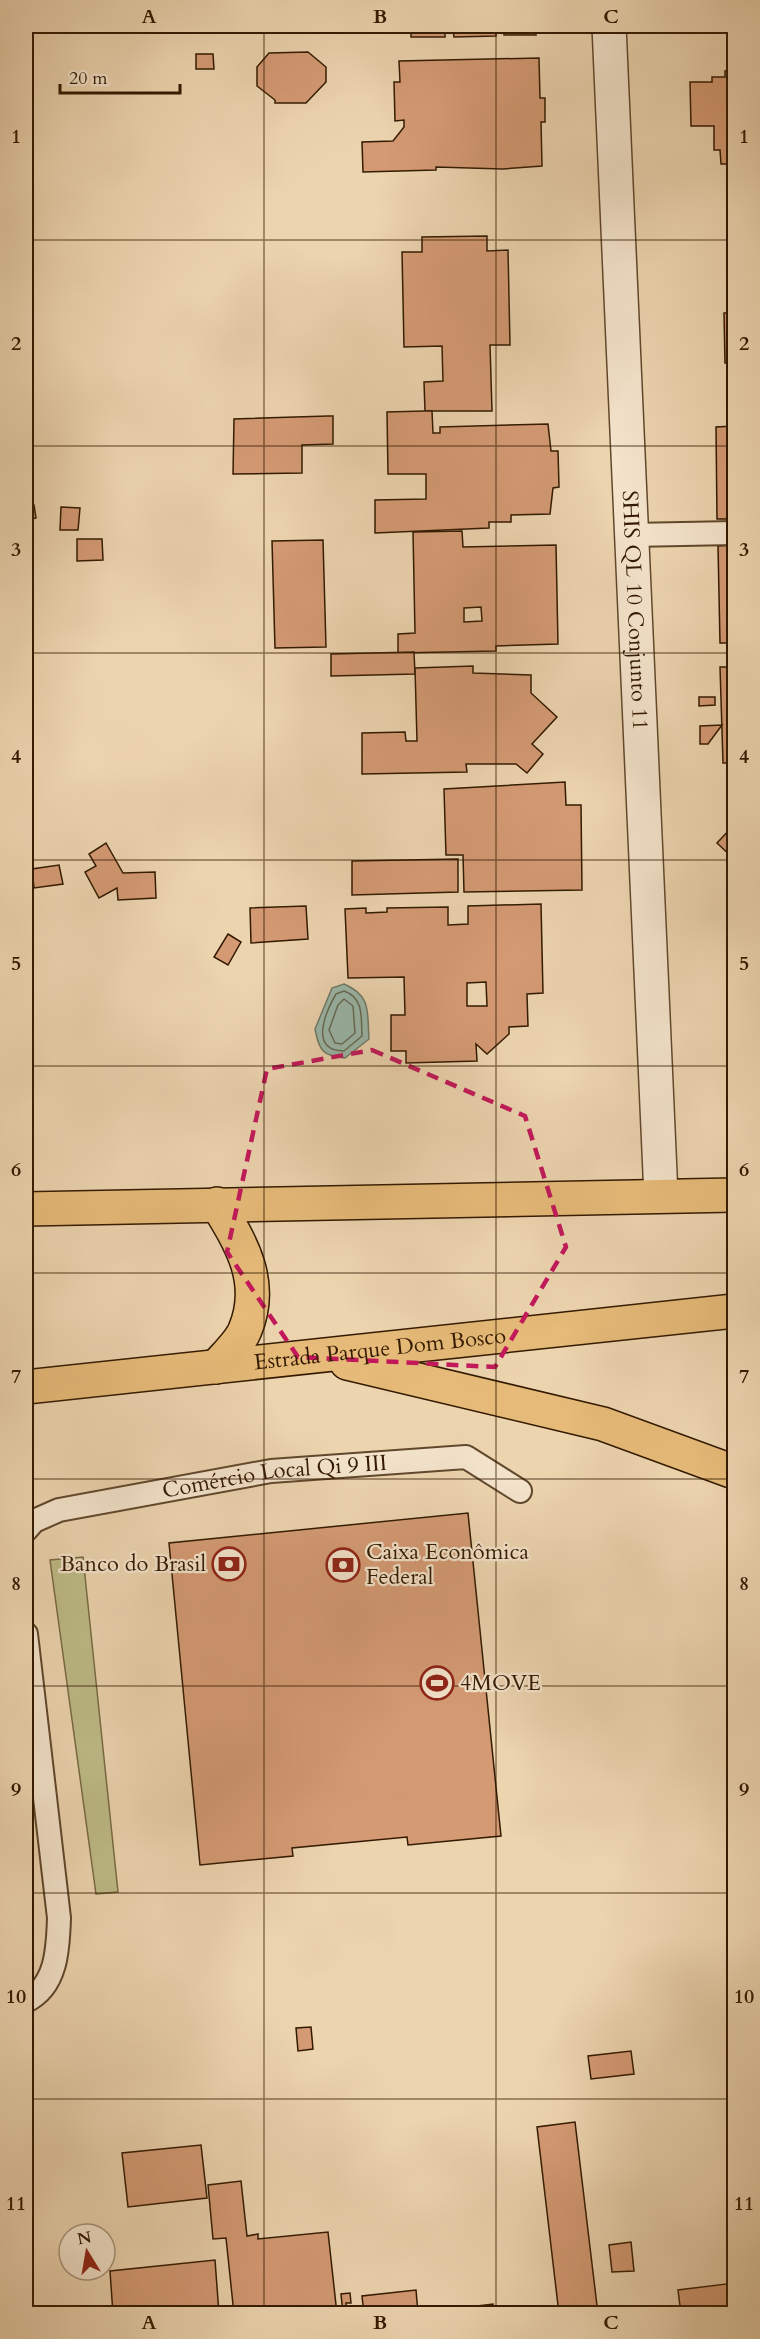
<svg xmlns="http://www.w3.org/2000/svg" width="760" height="2339" font-family="Cardo,serif">
<style>
.green{fill:#bdbb87;stroke:#786a44;stroke-width:1.5}
.water{fill:#99b8aa;stroke:#707966;stroke-width:1.5}
.lines{fill:none;stroke-linecap:round;stroke-linejoin:round}
.shore{stroke:#666955;stroke-width:1.5}
.building{fill:#d49a74;stroke:#331a00;stroke-width:1.5;fill-rule:evenodd}
.service-casing{stroke:#61482c;stroke-width:26}
.minor-casing{stroke:#61482c;stroke-width:36}
.primary-casing{stroke:#331a00;stroke-width:36}
.service{stroke:#f3e3cb;stroke-width:22}
.minor{stroke:#f3e3cb;stroke-width:33}
.primary{stroke:#e6ba78;stroke-width:33}
.marked{fill:none;stroke:#c2185b;stroke-width:4.5;stroke-dasharray:12 8;stroke-linejoin:round}
.grid{fill:none;stroke:#331a00;stroke-width:1.5;stroke-opacity:0.55}
.labels{text-anchor:middle;dominant-baseline:central;stroke-width:4.5;stroke-linejoin:round;paint-order:stroke}
.street-label{font-size:22px;fill:#331a00;stroke:#f3e3cb}
.poi-label{font-size:22px;fill:#331a00;stroke:#f3e3cb;text-anchor:start}
.neatline{fill:none;stroke:#331a00;stroke-width:2}
.grid-label{font-size:20px;text-anchor:middle;font-weight:bold;fill:#331a00}
</style>
<rect width="100%" height="100%" fill="#ecd4af"/>
<filter id="stains"><feTurbulence type="fractalNoise" baseFrequency=".00333" numOctaves="4"/><feColorMatrix values="0 0 0 0 .2 0 0 0 0 .09 0 0 0 0 .02 0 0 0 .5 -.17"/></filter>
<radialGradient id="worn" r=".72"><stop offset=".6" stop-color="#630" stop-opacity="0"/><stop offset="1" stop-color="#630" stop-opacity=".3"/></radialGradient>
<!-- green -->
<path class="green" d="M83,1557L118,1892L96,1894L50,1560Z"/>
<!-- water -->
<path class="water" d="M344,984C372,996 367,1012 369,1039L345,1058C323,1056 319,1051 315,1029L332,988Z"/>
<g class="lines">
<!-- shore -->
<g class="shore">
<path d="M344,991C364,998 361,1017 362,1036L344,1051C309,1051 325,1013 336,994Z"/>
<path d="M344,999L353,1006L355,1033L342,1044L335,1043L329,1030L338,1005Z"/>
</g>
</g>
<!-- building -->
<g class="building">
<path d="M411,26H536V35H504V29H496V36L454,37L453,31H445V37H411Z"/>
<path d="M308,52L326,67V82L306,103H275V100L257,86V67L269,53Z"/>
<path d="M196,54H213L214,69H196Z"/>
<path d="M539,58L540,98H545V122H541L542,166L503,169L436,167V170L363,172L362,142L393,141L404,127V120L395,121L394,82H400L399,61Z"/>
<path d="M734,70V164H721L720,150H714V126H691L690,82H712V77H725V71Z"/>
<path d="M487,236V251L508,250L510,345H490L492,411H425L424,382L443,381L442,346L404,347L402,252H422V237Z"/>
<path d="M724,313H734V363H725Z"/>
<path d="M425,411H432L433,433H440V427L548,424L551,451H558L559,487L553,488L550,514L511,515V522H489V528L375,533V500L426,499V474H388L387,412Z"/>
<path d="M328,416H333V444L302,445V473L233,474L234,419Z"/>
<path d="M734,426V519H717L716,427Z"/>
<path d="M34,505L36,518L26,520V506Z"/>
<path d="M61,507L80,508L78,530H60Z"/>
<path d="M462,531L463,547L556,545L558,644L496,646V651L398,653V634L415,633L413,532ZM481,607L482,621L464,622V608Z"/>
<path d="M77,539H102L103,560L77,561Z"/>
<path d="M323,540L326,647L275,648L272,541Z"/>
<path d="M734,545V643H720L718,546Z"/>
<path d="M414,652L415,674L331,676V654Z"/>
<path d="M473,666V673L531,675V693L557,717L532,744L543,754L527,773L516,764H466L467,772L362,774V733L405,732L406,741H417L415,668Z"/>
<path d="M720,667H734V763H723Z"/>
<path d="M699,697H715V705L699,706Z"/>
<path d="M722,725L708,744H700V726Z"/>
<path d="M565,782L566,805H581L582,890L464,892L463,855H446L444,789Z"/>
<path d="M734,825V859L717,843Z"/>
<path d="M106,843L123,873L155,872L156,898L118,900L117,888L99,898L85,872L96,866L89,854Z"/>
<path d="M458,859V892L352,895V861Z"/>
<path d="M59,865L63,884L34,888L32,869Z"/>
<path d="M541,904L543,993L527,994L528,1026L509,1027V1034L487,1054L476,1044L477,1061L406,1063V1051H391V1015H405L404,977L348,978L345,909L366,908V913L387,912V908L448,907V925L468,924V906ZM486,982L487,1006H467V983Z"/>
<path d="M306,906L308,939L251,943L250,908Z"/>
<path d="M228,934L241,942L228,965L214,957Z"/>
<path d="M468,1513L501,1836L408,1845L407,1837L292,1848L293,1856L200,1865L169,1543Z"/>
<path d="M311,2027L313,2049L298,2051L296,2028Z"/>
<path d="M631,2051L634,2074L591,2079L588,2056Z"/>
<path d="M575,2122L598,2314H559L537,2127Z"/>
<path d="M201,2145L207,2198L128,2207L122,2153Z"/>
<path d="M241,2181L247,2236L258,2234V2239L328,2232L337,2314H234L226,2238L213,2239L208,2185Z"/>
<path d="M631,2242L634,2271L612,2272L609,2245Z"/>
<path d="M215,2260L219,2314H113L110,2271Z"/>
<path d="M734,2283V2314H681L678,2290Z"/>
<path d="M416,2290L418,2313L493,2304L494,2314H364L362,2296Z"/>
<path d="M350,2293L351,2303H346L347,2314H343L341,2294Z"/>
</g>
<g class="lines">
<!-- service casing -->
<g class="service-casing">
<g id="service">
<path d="M631,535L734,533"/>
<path id="s1" d="M26,1530L34,1521L59,1510L271,1471L466,1457L520,1491"/>
<path d="M26,1634L59,1918C58,1948 57,1986 26,2001"/>
</g>
</g>
<!-- minor casing -->
<g class="minor-casing">
<g id="minor">
<path id="s2" d="M609,26L661,1196"/>
</g>
</g>
<!-- primary casing -->
<g class="primary-casing">
<g id="primary">
<path d="M26,1209L734,1195"/>
<path d="M347,1363L603,1424L734,1472"/>
<path d="M216,1367C225,1356 240,1343 245,1330C265,1282 241,1243 217,1204"/>
<path id="s3" d="M26,1387L734,1311"/>
</g>
</g>
<!-- service -->
<use href="#service" class="service"/>
<!-- minor -->
<use href="#minor" class="minor"/>
<!-- primary -->
<use href="#primary" class="primary"/>
</g>
<!-- marked area -->
<path class="marked" d="M372,1050L525,1116L566,1247L495,1367L298,1357L227,1252L267,1069Z"/>
<!-- grid -->
<path class="grid" d="M264,26V2314M496,26V2314M26,240H734M26,446H734M26,653H734M26,860H734M26,1066H734M26,1273H734M26,1479H734M26,1686H734M26,1893H734M26,2099H734"/>
<!-- icons -->
<defs>
<g id="bank-ring" transform="scale(1.725)"><circle r="9.5" fill="#f3e3cb" stroke="#8f2418" stroke-width="1.5"/><path d="M-6-4H6V4H-6ZM0-2.3a2.3 2.3 0 1 0 0 4.6a2.3 2.3 0 1 0 0-4.6Z" fill="#8f2418"/></g>
<g id="stadium-ring" transform="scale(1.725)"><circle r="9.5" fill="#f3e3cb" stroke="#8f2418" stroke-width="1.5"/><path d="M0-5a6.5 5 0 1 0 0 10a6.5 5 0 1 0 0-10ZM-3.5-1.8h7v3.6h-7Z" fill="#8f2418"/></g>
</defs>
<g fill-rule="evenodd">
<use href="#bank-ring" x="229" y="1564"/>
<use href="#bank-ring" x="343" y="1565"/>
<use href="#stadium-ring" x="437" y="1683"/>
</g>
<g class="labels">
<!-- street labels -->
<g class="street-label">
<text stroke="none"><textPath href="#s2" startOffset="585">SHIS QL 10 Conjunto 11</textPath></text>
<text stroke="none"><textPath href="#s3" startOffset="356">Estrada Parque Dom Bosco</textPath></text>
<text stroke="none"><textPath href="#s1" startOffset="258">Comércio Local Qi 9 III</textPath></text>
</g>
<!-- poi labels -->
<g class="poi-label">
<text x="366" y="1552">Caixa Econômica<tspan x="366" dy="25">Federal</tspan></text>
<text x="206" y="1564" text-anchor="end">Banco do Brasil</text>
<text x="460" y="1683">4MOVE</text>
</g>
</g>
<!-- margin -->
<rect width="760" height="2339" fill="none" stroke="#ecd4af" stroke-width="66"/>
<!-- north arrow -->
<g transform="translate(87 2252) rotate(349)"><circle r="28" fill="#f3e3cb" stroke="#a6937a" stroke-width="1.5"/>
<path d="M0-4.5L10 22L0 15L-10 22Z" fill="#8f2418"/>
<text y="-9" font-size="16" font-weight="bold" text-anchor="middle" fill="#331a00">N</text>
</g>
<!-- scale -->
<path d="M60 84v9h120v-9" fill="none" stroke="#331a00" stroke-width="3"/>
<text x="69" y="84" font-size="18" fill="#331a00" stroke="#f3e3cb" stroke-width="4.5" paint-order="stroke">20 m</text>
<rect x="33" y="33" width="694" height="2273" class="neatline"/>
<g class="grid-label">
<text x="149" y="23">A</text>
<text x="380" y="23">B</text>
<text x="611" y="23">C</text>
<text x="16" y="143">1</text>
<text x="744" y="143">1</text>
<text x="16" y="350">2</text>
<text x="744" y="350">2</text>
<text x="16" y="556">3</text>
<text x="744" y="556">3</text>
<text x="16" y="763">4</text>
<text x="744" y="763">4</text>
<text x="16" y="970">5</text>
<text x="744" y="970">5</text>
<text x="16" y="1176">6</text>
<text x="744" y="1176">6</text>
<text x="16" y="1383">7</text>
<text x="744" y="1383">7</text>
<text x="16" y="1590">8</text>
<text x="744" y="1590">8</text>
<text x="16" y="1796">9</text>
<text x="744" y="1796">9</text>
<text x="16" y="2003">10</text>
<text x="744" y="2003">10</text>
<text x="16" y="2210">11</text>
<text x="744" y="2210">11</text>
<text x="149" y="2329">A</text>
<text x="380" y="2329">B</text>
<text x="611" y="2329">C</text>
</g>
<rect width="100%" height="100%" filter="url(#stains)"/>
<rect width="100%" height="100%" fill="url(#worn)"/>
</svg>
